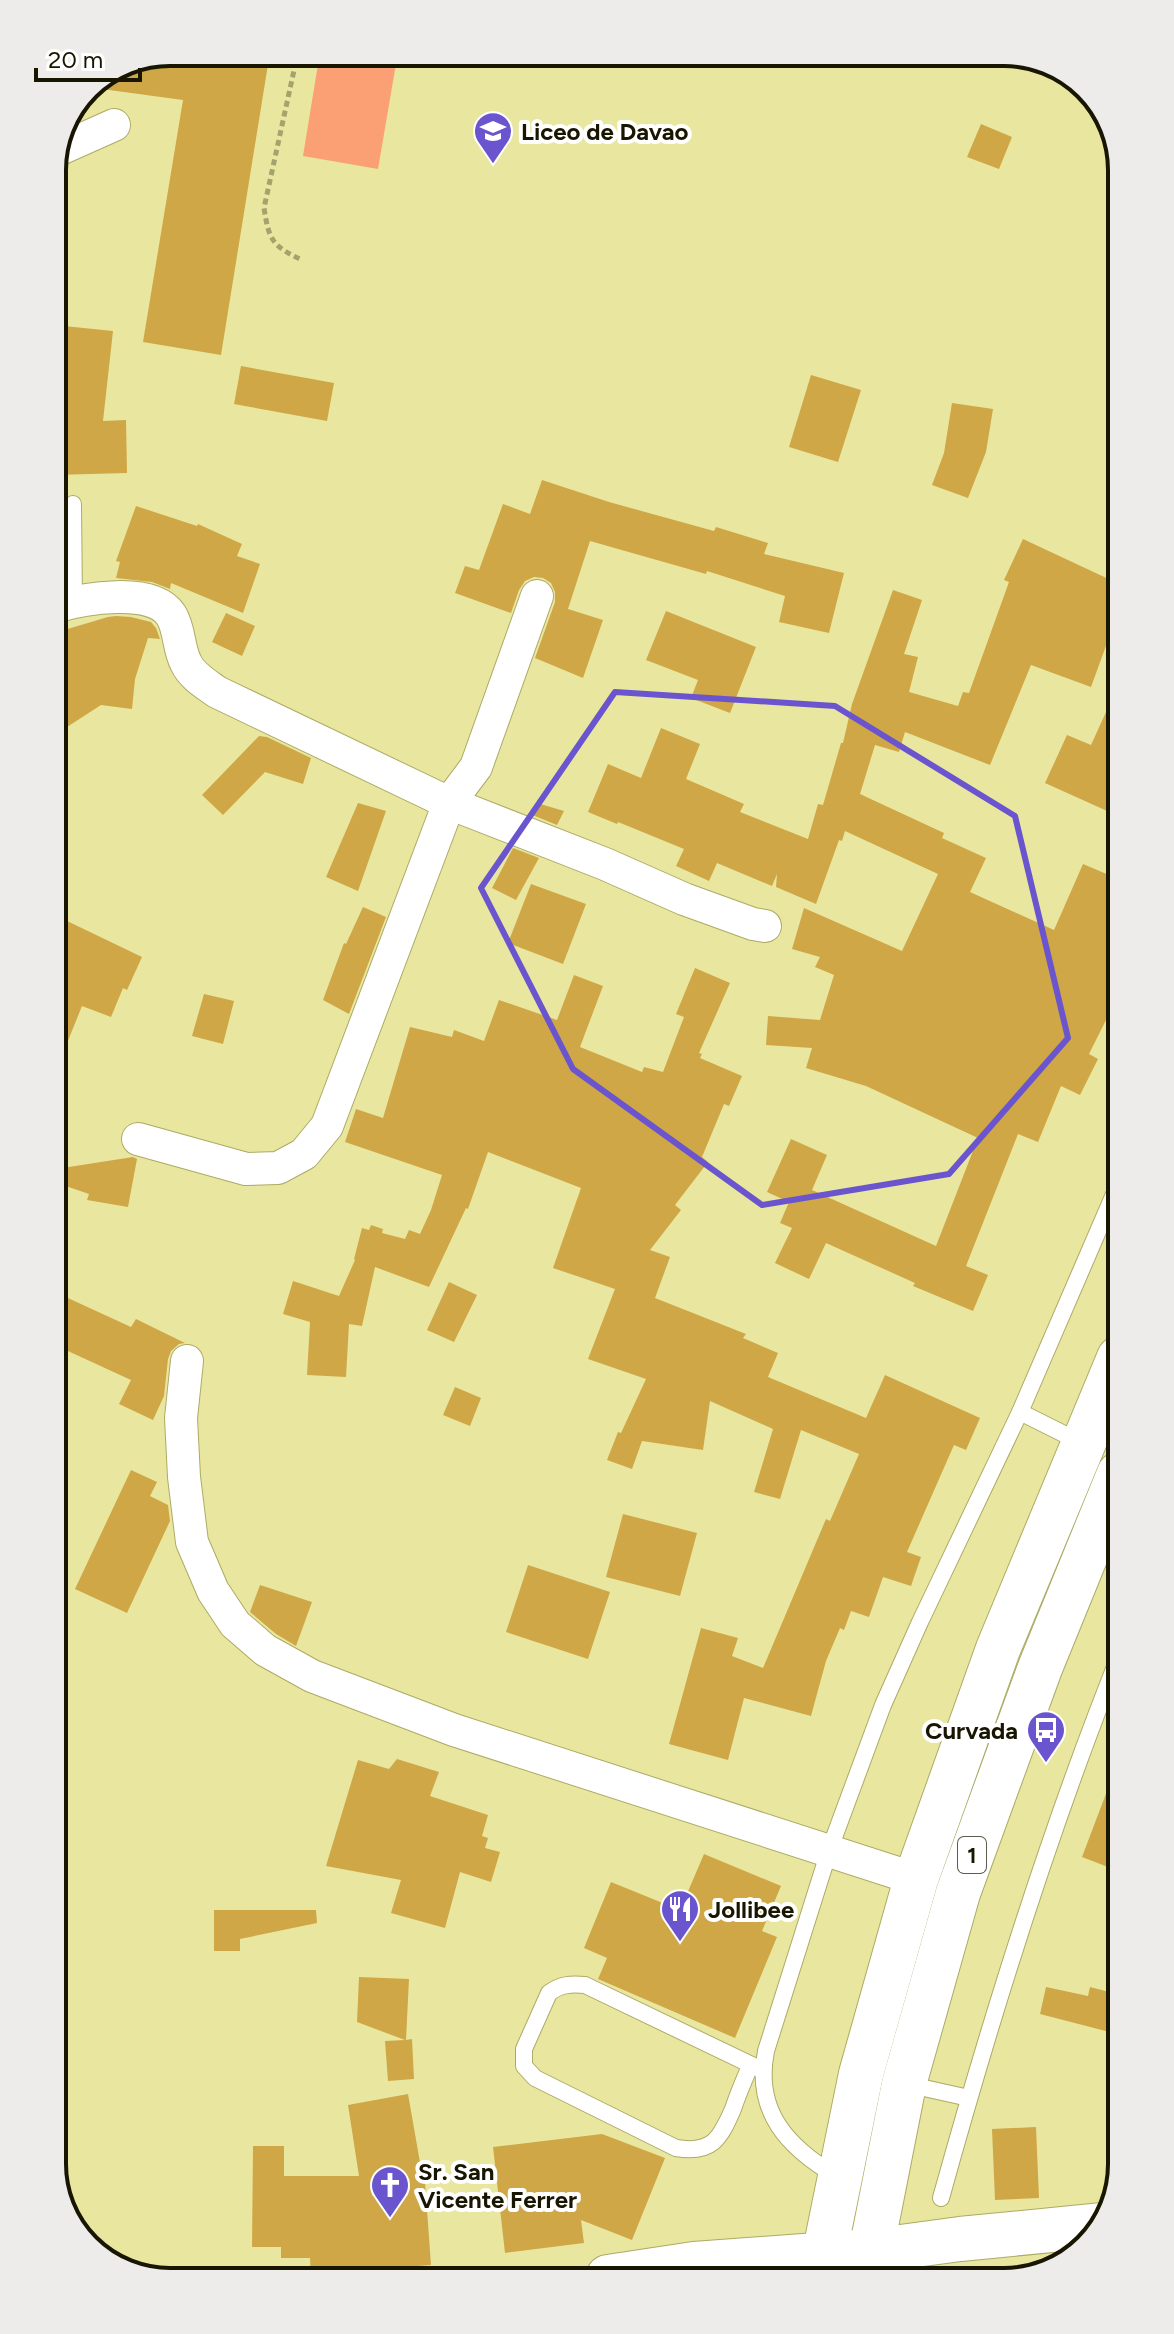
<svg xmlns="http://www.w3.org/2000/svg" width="1174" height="2334" font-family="Figtree,sans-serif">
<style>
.green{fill:#fba074}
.building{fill:#cfa746}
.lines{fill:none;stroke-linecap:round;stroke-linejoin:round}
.lane-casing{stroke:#acaa64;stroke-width:18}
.street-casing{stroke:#acaa64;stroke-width:34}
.secondary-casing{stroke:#acaa64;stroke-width:46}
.highway-casing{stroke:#acaa64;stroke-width:46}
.path{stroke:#a5a36c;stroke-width:5;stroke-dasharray:6 4;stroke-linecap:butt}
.lane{stroke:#fff;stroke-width:16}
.street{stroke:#fff;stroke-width:32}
.secondary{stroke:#fff;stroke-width:44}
.highway{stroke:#fff;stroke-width:44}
.marked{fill:none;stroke:#6a55ce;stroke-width:6;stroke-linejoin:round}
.labels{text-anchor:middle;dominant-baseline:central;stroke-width:8;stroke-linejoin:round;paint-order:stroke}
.shield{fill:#fff;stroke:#5d5c4c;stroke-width:2}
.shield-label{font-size:22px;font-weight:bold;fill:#181600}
.poi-label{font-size:24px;font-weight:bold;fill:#181600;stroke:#fff;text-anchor:start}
.rim{fill:none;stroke:#181600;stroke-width:4}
</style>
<rect width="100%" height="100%" fill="#e9e79f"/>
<!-- green -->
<path class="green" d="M320,52H398L378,169L303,156Z"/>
<!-- building -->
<g class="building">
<path d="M170,52H270L221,355L143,342L183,100L87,87Z"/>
<path d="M981,124L1012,137L999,169L967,157Z"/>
<path d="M64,326L113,331L103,421L126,420L127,473L54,475L53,416Z"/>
<path d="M241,366L334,383L327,421L234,404Z"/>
<path d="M811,375L861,390L838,462L789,447Z"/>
<path d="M952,403L993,409L986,452L968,498L932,485L944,453Z"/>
<path d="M542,480L609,502L714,531L716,527L768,543L764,554L844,573L829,633L779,622L785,596L707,571L706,574L590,541L568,609L603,620L583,678L535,658L555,602V592L551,583L543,578L534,577L525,581L519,590L511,613L455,593L465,566L479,570L503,504L530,514Z"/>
<path d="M136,506L197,526L198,524L242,544L237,556L260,564L243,613L171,583L170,589L152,582L116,578L120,562L116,561Z"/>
<path d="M1023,539L1115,582V621L1091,687L1031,665L990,765L905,732L899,752L875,745L860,794L944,833L942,838L986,858L970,892L1054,930L1083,864L1116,878L1117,998L1089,1054L1098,1059L1080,1095L1061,1086L1038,1142L1018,1134L966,1266L988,1275L973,1311L913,1286L915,1283L826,1243L809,1279L775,1263L792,1228L780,1223L789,1202L767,1192L791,1139L827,1155L812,1190L936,1246L978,1138L866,1086L806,1068L812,1048L766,1045L768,1016L820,1020L834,975L815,967L820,957L792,949L804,908L902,951L938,874L845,831L842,841L839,840L816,904L776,887L777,874L772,886L717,863L709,881L676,866L684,849L618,822L617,824L588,812L608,764L641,778L661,728L700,744L686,779L744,804L740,812L808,839L818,804L823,805L841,743H843L852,704L893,590L922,600L904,654L918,657L909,692L958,706L963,692L969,693L1009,582L1004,580Z"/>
<path d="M666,611L756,647L730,713L691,698L698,680L646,660Z"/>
<path d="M226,613L255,626L242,656L212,642Z"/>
<path d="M116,616L131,617L151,622L156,628L160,639L148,638L135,679L132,709L101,705L67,727L54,702V633L108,617Z"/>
<path d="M1116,690V815L1045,783L1067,735L1091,745Z"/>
<path d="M259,736L267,737L311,758L303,784L265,772L223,815L202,795Z"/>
<path d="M358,803L386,811L358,891L326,877Z"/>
<path d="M537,803L564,811L557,825L530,814Z"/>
<path d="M513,848L539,858L516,900L492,888Z"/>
<path d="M531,884L586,904L563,964L508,943Z"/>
<path d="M363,907L386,917L349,1014L323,1000L344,943L346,944Z"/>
<path d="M65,920L142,957L127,990L123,988L111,1017L82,1006L57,1068L56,978L65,951L56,947V939Z"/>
<path d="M695,968L730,983L699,1053L702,1054L700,1058L742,1076L729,1106L724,1104L702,1157L708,1162L675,1205L681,1210L650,1250L670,1257L655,1298L746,1334L743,1338L778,1353L768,1377L866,1418L885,1375L980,1418L966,1450L954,1445L907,1552L921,1557L911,1586L883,1577L869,1617L851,1611L844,1630L840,1628L826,1661L811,1716L744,1698L728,1760L669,1744L701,1628L738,1638L732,1656L763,1668L826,1519L830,1521L859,1454L801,1430L780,1499L754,1492L773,1429L710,1401L703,1450L642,1441L632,1469L607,1460L618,1432L621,1433L646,1379L588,1359L615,1289L553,1268L581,1188L488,1152L468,1209L466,1208L429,1287L375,1267L362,1326L349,1324L346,1377L307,1375L310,1322L283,1314L293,1281L339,1296L355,1260L354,1259L362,1228L369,1230L371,1225L383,1229L382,1233L405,1239L409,1230L420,1234L431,1210L442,1175L345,1142L356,1109L383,1118L410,1027L452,1037L454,1030L484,1041L499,1000L557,1020L574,975L603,986L580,1047L642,1072L644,1067L663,1072L684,1017L676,1014Z"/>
<path d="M204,994L234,1001L223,1044L192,1036Z"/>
<path d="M133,1157L137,1159L128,1207L87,1200L89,1194L57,1183L56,1169Z"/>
<path d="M449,1282L477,1295L454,1342L427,1330Z"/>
<path d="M57,1293L131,1327L136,1319L185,1343L179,1344L171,1351L168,1359L164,1396L153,1420L119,1404L131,1380L57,1346Z"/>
<path d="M455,1387L481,1398L470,1426L443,1415Z"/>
<path d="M131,1470L157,1482L150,1496L168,1505L170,1521L127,1613L75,1589Z"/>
<path d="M623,1514L697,1533L680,1596L606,1577Z"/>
<path d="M528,1565L610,1592L588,1659L506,1632Z"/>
<path d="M260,1585L312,1602L296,1646L276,1634L250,1612Z"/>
<path d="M397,1759L439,1772L430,1796L488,1815L482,1836L488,1838L485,1848L500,1852L491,1882L460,1872L445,1928L391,1913L401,1880L326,1866L358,1760L389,1769Z"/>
<path d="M1118,1762L1120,1763L1121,1833L1108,1867L1082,1857Z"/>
<path d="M704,1854L781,1886L762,1931L777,1937L735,2038L598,1979L607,1958L584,1948L611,1882L680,1910Z"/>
<path d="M214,1910H316L317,1923L240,1939V1951H214Z"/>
<path d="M359,1977L409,1979L406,2040L412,2039L414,2079L388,2081L385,2041L405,2040L357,2022Z"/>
<path d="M1046,1987L1088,1996L1090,1987L1121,1995V2035L1040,2014Z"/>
<path d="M408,2094L421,2168H424L431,2265L340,2272V2280H311L310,2258H281V2247H252L253,2146H284V2176H359L348,2105Z"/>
<path d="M1036,2127L1039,2198L995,2200L992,2129Z"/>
<path d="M602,2134L665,2158L632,2240L581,2220L584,2243L505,2253L493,2147Z"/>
</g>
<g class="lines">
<!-- lane casing -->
<g class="lane-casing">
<g id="lane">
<path d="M73,504L74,601"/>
<path d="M1020,1412L1082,1443"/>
<path d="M750,2066C744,2080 738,2094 733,2109C720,2139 712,2154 676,2148L535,2078L524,2066V2049L549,1993C561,1984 571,1984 585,1985L762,2070"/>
<path d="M906,2084L969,2098"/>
<path d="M838,2177C788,2148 754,2112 766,2051L829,1851L883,1705L920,1622L1020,1412L1118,1185"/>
<path d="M941,2198C992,2014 1049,1831 1120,1654"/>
</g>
</g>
<!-- street casing -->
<g class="street-casing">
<g id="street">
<path d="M58,150L114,125"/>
<path d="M54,607C82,599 152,586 171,615C180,629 178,648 186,663C192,676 206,684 217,692L449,803L605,864L684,899L753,924L765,926"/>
<path d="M138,1139L246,1169L278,1168L304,1154L327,1126L449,803L476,767L537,596"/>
<path d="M187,1361L181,1418L184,1477L192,1542L213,1591L235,1624L265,1650L312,1676L454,1730L916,1879"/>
</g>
</g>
<!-- secondary casing -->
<g class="secondary-casing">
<path id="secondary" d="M608,2277L694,2264L871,2251L960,2239L1103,2225"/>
</g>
<!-- highway casing -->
<g class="highway-casing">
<g id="highway">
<path d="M820,2275L861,2074L916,1879L998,1649L1119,1358"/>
<path d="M868,2275L871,2251L904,2084L958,1893L1040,1668L1119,1474"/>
</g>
</g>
<!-- path -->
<path class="path" d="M298,52L264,208C269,240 272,246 302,260"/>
<!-- lane -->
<use href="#lane" class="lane"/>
<!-- street -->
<use href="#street" class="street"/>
<!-- secondary -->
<use href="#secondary" class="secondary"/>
<!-- highway -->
<use href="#highway" class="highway"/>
</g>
<!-- marked area -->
<path class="marked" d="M615,692L835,706L1015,816L1068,1038L949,1174L762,1205L573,1069L481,888Z"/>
<!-- icons -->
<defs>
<g id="school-pin" transform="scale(2)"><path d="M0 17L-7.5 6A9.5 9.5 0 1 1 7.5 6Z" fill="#6a55ce" stroke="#fff"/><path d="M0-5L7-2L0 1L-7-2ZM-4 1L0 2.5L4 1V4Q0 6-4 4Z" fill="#fff"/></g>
<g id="bus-pin" transform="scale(2)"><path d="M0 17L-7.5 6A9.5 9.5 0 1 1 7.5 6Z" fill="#6a55ce" stroke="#fff"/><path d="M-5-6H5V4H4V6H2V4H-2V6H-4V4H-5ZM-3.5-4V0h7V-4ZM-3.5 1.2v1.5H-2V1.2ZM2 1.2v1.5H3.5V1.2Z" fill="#fff"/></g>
<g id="restaurant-pin" transform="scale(2)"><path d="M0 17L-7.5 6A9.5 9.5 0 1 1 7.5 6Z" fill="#6a55ce" stroke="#fff"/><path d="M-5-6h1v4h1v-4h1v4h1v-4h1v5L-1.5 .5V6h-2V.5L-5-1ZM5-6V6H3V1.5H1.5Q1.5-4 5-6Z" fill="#fff"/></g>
<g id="church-pin" transform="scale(2)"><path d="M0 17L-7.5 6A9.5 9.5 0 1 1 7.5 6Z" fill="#6a55ce" stroke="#fff"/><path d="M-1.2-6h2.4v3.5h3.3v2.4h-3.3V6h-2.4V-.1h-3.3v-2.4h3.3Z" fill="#fff"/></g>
</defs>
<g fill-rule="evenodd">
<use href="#school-pin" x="493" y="131"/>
<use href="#bus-pin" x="1046" y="1730"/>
<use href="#restaurant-pin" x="680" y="1909"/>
<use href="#church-pin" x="390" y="2185"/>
</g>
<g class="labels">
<!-- shield labels -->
<rect class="shield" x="958" y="1837" width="28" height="36" rx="6"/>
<g class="shield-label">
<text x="972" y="1855">1</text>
</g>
<!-- poi labels -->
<g class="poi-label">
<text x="521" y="131">Liceo de Davao</text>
<text x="1018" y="1730" text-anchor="end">Curvada</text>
<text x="708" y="1909">Jollibee</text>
<text x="418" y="2171">Sr. San<tspan x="418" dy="28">Vicente Ferrer</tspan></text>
</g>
</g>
<!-- crop -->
<path d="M0 0H1174V2334H0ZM170 66H1004A104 104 0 0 1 1108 170V2164A104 104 0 0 1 1004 2268H170A104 104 0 0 1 66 2164V170A104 104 0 0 1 170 66Z" fill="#edeceb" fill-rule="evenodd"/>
<path class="rim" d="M170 66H1004A104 104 0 0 1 1108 170V2164A104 104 0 0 1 1004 2268H170A104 104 0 0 1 66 2164V170A104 104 0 0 1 170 66Z"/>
<!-- scale -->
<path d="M36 68v12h104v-12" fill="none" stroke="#181600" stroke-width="4"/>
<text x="48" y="68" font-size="24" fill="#181600" stroke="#ffffff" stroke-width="6" paint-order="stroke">20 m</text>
</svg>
